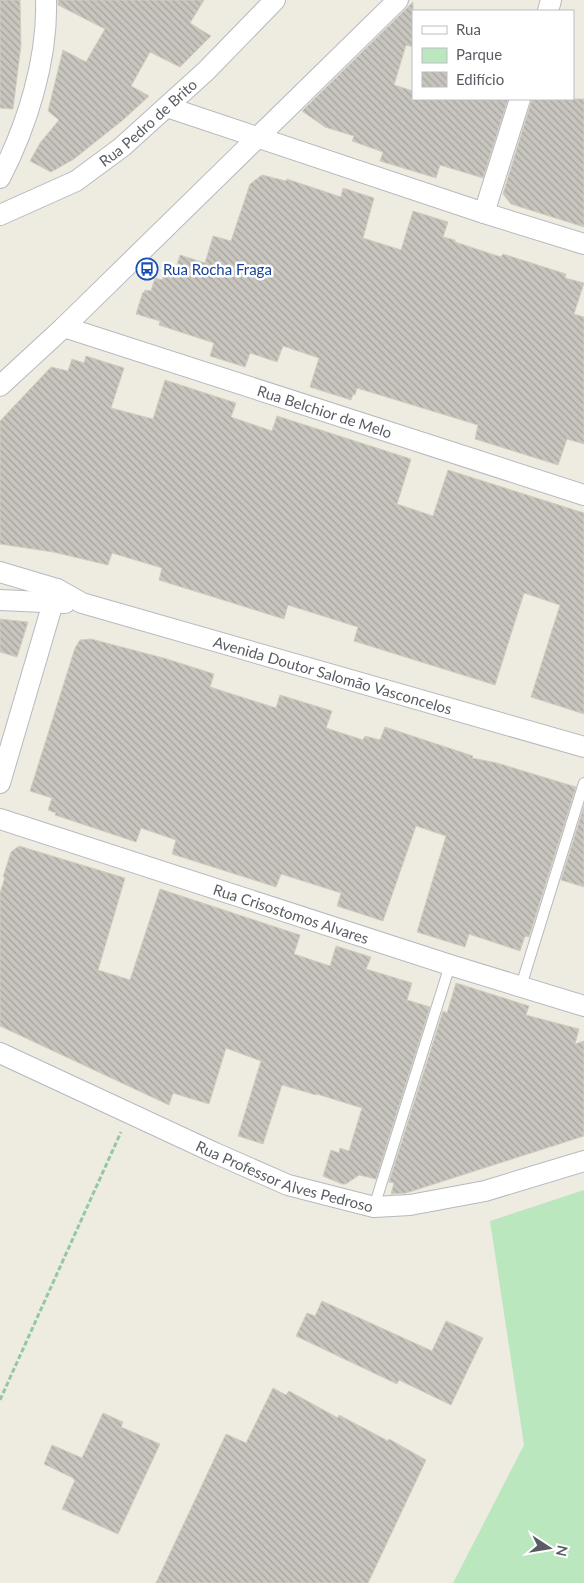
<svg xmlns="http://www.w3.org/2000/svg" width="584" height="1583" font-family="Lato,sans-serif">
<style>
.park{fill:#bbe7be}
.building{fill:url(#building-back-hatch);stroke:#d2cdbf}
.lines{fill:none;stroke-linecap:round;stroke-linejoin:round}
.service-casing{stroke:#b6b9bf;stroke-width:12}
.minor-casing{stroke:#b6b9bf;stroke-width:22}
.path{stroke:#94c8a5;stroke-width:3;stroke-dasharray:5 2.5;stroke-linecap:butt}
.service{stroke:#fff;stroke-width:10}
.minor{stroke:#fff;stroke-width:20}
.labels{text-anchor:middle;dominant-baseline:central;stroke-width:5;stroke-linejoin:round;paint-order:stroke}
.street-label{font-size:15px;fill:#595d63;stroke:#fff}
.transit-label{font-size:15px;fill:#164399;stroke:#fff;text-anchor:start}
</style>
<defs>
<pattern id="building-back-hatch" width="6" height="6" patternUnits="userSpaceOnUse" patternTransform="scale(1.25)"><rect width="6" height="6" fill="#c8c5be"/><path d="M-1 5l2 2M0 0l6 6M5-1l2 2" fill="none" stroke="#a5a39e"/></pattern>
</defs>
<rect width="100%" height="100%" fill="#eeebe1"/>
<!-- park -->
<path class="park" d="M584,1190V1583H453L524,1445L490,1221Z"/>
<!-- building -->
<g class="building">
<path d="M0,0H20L21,45L13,109L0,108Z"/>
<path d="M58,0H204L190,23L211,36L180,67L150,52L131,86L149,96L124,119L74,159L51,172L30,161L40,143L59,120L48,111L63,50L86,62L105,29L58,5Z"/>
<path d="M413,2V47L406,45L394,85L413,91V99H508L483,178L440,165L436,178L380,161L383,152L352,141L354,136L325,127L302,111Z"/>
<path d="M532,99H584V227L511,204L503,194Z"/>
<path d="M262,175L286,181L287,179L341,197L343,188L374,198L363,238L401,250L413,211L448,222L443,237L455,240V242L501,257L503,254L566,274L565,278L584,283L574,314L584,317V444L567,439L558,465L475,439L478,425L357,388L355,395L353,394L351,400L310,387L319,358L283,346L277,362L250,353L245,367L210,356L214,343L159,325L160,321L136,314L143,292L144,293L145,290L151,291L155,278L162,280L166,269L173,271L174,267L176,268L180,255L205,263L213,236L231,241L250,184Z"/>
<path d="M86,356L124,368L111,408L153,419L165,380L236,403L231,417L272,431L277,416L411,459L397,504L433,516L448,470L584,513V714L531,697L560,605L524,593L495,685L354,641L358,627L288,605L284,619L159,580L162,568L112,553L108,565L53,552L0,544V421L51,367L68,371L72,359L84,363Z"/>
<path d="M0,619L28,622L17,657L0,652Z"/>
<path d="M91,639L167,659L214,674L210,687L276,708L280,695L332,711L326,728L363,740L365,736L380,740L385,727L473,756L472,758L497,763L576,787L529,937L525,936L520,951L469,934L465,947L417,932L446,836L416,826L383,921L337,906L341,893L281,874L276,887L172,854L176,840L141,828L136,842L55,815L56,813L48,810L52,798L30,791L75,648L80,640Z"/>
<path d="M584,806V887L561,880Z"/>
<path d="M19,846L125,878L98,970L130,980L160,889L300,935L294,954L330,966L336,946L371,957L366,969L412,983L407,1000L430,1007L376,1179L359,1175L346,1184H342L323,1176L331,1150L339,1153L340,1148L349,1151L362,1108L317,1094L316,1095L282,1085L263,1144L238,1136L261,1061L226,1048L209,1104L173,1093L169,1105L0,1026V893L5,877H3L11,852Z"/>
<path d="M456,983L529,1006L526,1015L579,1029L575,1044L584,1041V1136L406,1193L391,1194L394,1183L389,1182L443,1011L447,1013Z"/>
<path d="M322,1301L432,1351L446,1321L483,1338L451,1405L399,1380L397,1384L296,1336L307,1313L315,1316Z"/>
<path d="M273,1388L286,1395L289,1391L338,1418L339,1415L388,1441L389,1439L426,1460L368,1583H156L226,1434L246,1443Z"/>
<path d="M103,1413L123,1422L121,1427L160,1444L118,1534L62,1509L75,1480L73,1479V1478L44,1464L52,1445L82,1458Z"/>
</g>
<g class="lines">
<!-- service casing -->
<g class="service-casing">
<g id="service">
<path d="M521,986L584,783"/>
<path d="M374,1207L450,965"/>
</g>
</g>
<!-- minor casing -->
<g class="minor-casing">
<g id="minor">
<path d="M548,11L551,0"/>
<path d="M167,107L484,213L584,244"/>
<path d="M0,178C27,126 48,59 46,0"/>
<path d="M484,213L520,99"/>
<path id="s1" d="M0,215L76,181L122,147L206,71L275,0"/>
<path id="s2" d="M64,327L584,495"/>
<path d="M0,386L64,327L398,0"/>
<path id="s3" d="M0,572L57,589L82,603L584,747"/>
<path d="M0,600L65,603"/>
<path d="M0,783L57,589"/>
<path id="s4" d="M0,819L450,965L584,1006"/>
<path id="s5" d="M0,1053L215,1153L288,1185L374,1207L410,1205L485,1191L584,1161"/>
</g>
</g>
<!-- path -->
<path class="path" d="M0,1400L121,1132"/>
<!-- service -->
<use href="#service" class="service"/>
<!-- minor -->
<use href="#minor" class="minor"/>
</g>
<!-- icons -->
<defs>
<g id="bus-ring" transform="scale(1.125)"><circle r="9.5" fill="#fff" stroke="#1a4fb4" stroke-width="1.5"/><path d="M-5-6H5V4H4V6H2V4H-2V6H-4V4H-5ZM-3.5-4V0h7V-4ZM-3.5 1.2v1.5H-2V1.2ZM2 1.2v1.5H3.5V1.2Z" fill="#1a4fb4"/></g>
</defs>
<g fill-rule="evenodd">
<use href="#bus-ring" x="147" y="269"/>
</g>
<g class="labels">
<!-- street labels -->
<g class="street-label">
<text stroke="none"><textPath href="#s1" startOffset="176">Rua Pedro de Brito</textPath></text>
<text stroke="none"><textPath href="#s2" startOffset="274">Rua Belchior de Melo</textPath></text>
<text stroke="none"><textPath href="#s3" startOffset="349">Avenida Doutor Salomão Vasconcelos</textPath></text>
<text stroke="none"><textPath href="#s4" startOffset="306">Rua Crisostomos Alvares</textPath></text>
<text stroke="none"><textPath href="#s5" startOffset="311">Rua Professor Alves Pedroso</textPath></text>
</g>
<!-- transit labels -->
<g class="transit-label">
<text x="163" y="269">Rua Rocha Fraga</text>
</g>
</g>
<!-- legend -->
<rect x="412" y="10" width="162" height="90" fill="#ffffff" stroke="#bdbec1"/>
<rect x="422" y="26" width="25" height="8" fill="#ffffff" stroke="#bdbec1"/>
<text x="456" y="35" font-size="15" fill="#595d63">Rua</text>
<rect x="422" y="48" width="25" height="15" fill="#bbe7be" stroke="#bdbec1"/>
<text x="456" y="60" font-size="15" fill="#595d63">Parque</text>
<rect x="422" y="72" width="25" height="15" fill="url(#building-back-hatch)" stroke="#bdbec1"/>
<text x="456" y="85" font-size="15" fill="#595d63">Edifício</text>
<!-- north arrow -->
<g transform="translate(549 1548) rotate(102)" stroke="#ffffff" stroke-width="4" paint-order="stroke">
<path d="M0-4L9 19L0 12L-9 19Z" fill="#595d63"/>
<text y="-8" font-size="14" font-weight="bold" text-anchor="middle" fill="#595d63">N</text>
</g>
</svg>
